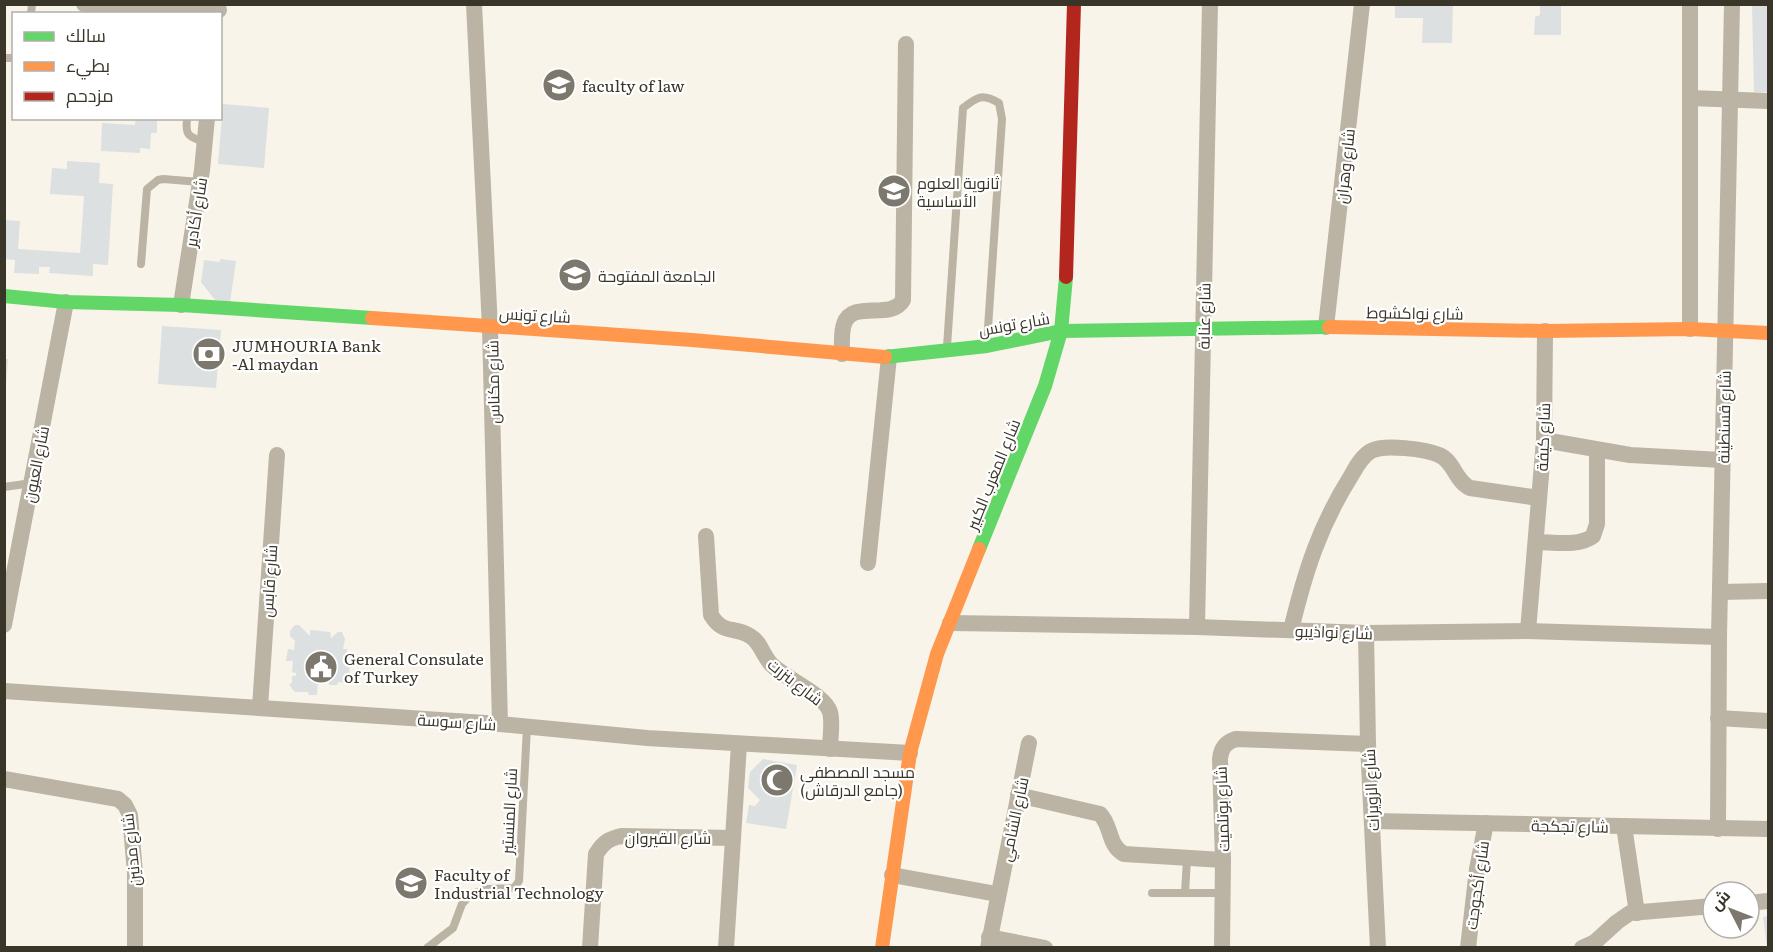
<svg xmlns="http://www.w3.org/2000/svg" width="1773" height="952" font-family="Literata,Cairo,serif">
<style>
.building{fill:#dce0e0}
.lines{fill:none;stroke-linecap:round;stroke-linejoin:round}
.lane{stroke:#bbb4a4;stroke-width:8}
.street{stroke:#bbb4a4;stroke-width:16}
.fast{stroke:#63d668;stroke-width:14}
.slow{stroke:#ff974d;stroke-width:14}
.jam{stroke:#b3261e;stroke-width:14}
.labels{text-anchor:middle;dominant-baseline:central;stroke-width:4.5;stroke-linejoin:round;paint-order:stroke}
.poi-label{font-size:16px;fill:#3a3529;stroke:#fff;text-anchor:start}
.street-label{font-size:16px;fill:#3a3529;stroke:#fff}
</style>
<rect width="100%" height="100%" fill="#f8f4ea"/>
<!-- building -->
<g class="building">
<path d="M1395,4H1453L1452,43H1422L1423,18H1395Z"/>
<path d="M1540,4H1561V35H1534L1535,17L1540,15Z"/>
<path d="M1752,4H1768V92H1754Z"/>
<path d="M223,104L269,108L264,168L218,164Z"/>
<path d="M136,118H157V133H151L150,149L140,148V153L101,151L102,123L135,125Z"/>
<path d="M67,161L100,163L99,183L113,184L108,265L93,264V276L49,273L50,267H39V274L14,273L15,260L5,259L4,220L20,221L18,249L80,253L84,196L50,194L52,168L67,169Z"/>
<path d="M220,259L236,261L230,302L215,300L201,282L204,260L220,262Z"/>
<path d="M162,326L221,330L216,388L158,384Z"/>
<path d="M5,359H8L6,386H5Z"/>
<path d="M295,625H299L310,636V630L330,632L331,638L338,632H342L345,639L343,649H347V655L350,654L349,683L338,682L337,685H329V682L318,681L317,695H309L308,692H295L292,689L289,684L292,683V676H296V673L292,672L293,661H286L288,649L294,650L295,641L290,636V631Z"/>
<path d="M763,759L797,765L786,829L746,823L749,805L755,806L760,800L748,788L750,772Z"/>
<path d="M1768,916V948H1767L1763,917Z"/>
</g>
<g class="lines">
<!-- lane -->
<g class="lane">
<path d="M31,14L32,4"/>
<path d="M4,58H14"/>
<path d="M187,118C185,137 189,136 204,142"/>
<path d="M141,264L147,189L158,180L163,179L200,182"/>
<path d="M947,347L963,108C977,97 982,93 999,103L1002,119L987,343"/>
<path d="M4,487L32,483"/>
<path d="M1152,893H1223"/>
<path d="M1185,893L1187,859"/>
<path d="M427,948L453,928L462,904L471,894L487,889L514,888L519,881L527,727"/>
</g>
<!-- street -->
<g class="street">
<path d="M84,4L219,10"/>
<path d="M474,4L490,328L500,724"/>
<path d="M1690,4V329"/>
<path d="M1690,98L1768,101"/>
<path d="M181,305L202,170L207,118"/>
<path d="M1326,327L1362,4"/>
<path d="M842,354C842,345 841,332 844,324C852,299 891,321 903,300L906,44"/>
<path d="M1544,440L1630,455L1722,460"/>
<path d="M706,536L711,615C723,635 734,626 750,636C761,642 763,657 772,665C786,679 824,694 830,712C833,723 830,738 830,749"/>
<path d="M1536,542C1553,542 1579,547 1593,536L1597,524V450"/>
<path d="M868,563L889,357"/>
<path d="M1721,592L1768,591"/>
<path d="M950,623L1197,627L1366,633L1528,631L1719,637"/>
<path d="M4,625L66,302"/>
<path d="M1197,627L1210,4"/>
<path d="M1291,630C1305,572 1319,527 1351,476C1356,467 1362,456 1371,451C1384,444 1426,449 1439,455C1454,461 1455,481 1470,488L1539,498"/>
<path d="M1528,631L1544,440L1545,331"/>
<path d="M1366,633L1368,744L1378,948"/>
<path d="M4,691L500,724L647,738L910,753"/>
<path d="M260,707L277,455"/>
<path d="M1718,718L1768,721"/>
<path d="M4,779L118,799L125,805L130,815L135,873V948"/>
<path d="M1018,795L1100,814C1112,826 1108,846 1124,854L1223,860"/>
<path d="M1372,821L1768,829"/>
<path d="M1624,826L1637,913"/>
<path d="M1718,829L1719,637L1732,4"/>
<path d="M892,875L997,894"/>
<path d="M1749,903L1768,901"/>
<path d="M989,937L1045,948"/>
<path d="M590,948L596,854C603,843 608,839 621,836L733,838"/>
<path d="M726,948L739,744"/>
<path d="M988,948L1029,743"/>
<path d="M1222,948L1223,860L1220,759C1221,748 1226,742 1236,739L1368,744"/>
<path d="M1468,948L1477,869L1486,823"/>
<path d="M1582,948L1595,942L1617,922L1630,913L1713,906"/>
</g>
<!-- fast -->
<g class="fast">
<path d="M4,296L66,302L181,305L372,318"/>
<path d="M885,357L987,346L1061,331L1329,327"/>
<path d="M979,549L1045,386L1061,331L1066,277"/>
</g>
<!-- slow -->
<g class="slow">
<path d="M372,318L692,340L885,357"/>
<path d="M1329,327L1545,331L1690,329L1768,333"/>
<path d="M882,948L910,753L937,654L979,549"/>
</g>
<!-- jam -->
<path class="jam" d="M1066,277L1074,4"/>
</g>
<!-- icons -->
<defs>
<g id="university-disc" transform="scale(1.725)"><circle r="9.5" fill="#7c786d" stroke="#fff"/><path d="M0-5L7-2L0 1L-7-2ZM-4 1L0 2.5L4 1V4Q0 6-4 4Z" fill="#fff"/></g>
<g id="school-disc" transform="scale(1.725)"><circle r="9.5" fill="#7c786d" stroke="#fff"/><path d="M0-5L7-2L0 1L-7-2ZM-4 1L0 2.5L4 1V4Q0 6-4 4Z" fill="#fff"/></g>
<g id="bank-disc" transform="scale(1.725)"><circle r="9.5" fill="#7c786d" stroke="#fff"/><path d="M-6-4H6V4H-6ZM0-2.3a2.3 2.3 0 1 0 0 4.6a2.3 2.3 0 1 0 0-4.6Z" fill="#fff"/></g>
<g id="civic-disc" transform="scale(1.725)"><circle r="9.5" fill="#7c786d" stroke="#fff"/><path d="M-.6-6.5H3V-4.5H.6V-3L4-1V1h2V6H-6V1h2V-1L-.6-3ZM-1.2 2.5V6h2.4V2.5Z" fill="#fff"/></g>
<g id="mosque-disc" transform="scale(1.725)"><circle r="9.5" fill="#7c786d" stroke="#fff"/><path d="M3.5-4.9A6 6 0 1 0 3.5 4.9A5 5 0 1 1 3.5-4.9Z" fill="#fff"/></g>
</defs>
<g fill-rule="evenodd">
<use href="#university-disc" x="559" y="85"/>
<use href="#school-disc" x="894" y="191"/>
<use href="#school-disc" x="575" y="275"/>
<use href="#bank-disc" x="209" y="354"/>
<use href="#civic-disc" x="321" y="667"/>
<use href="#mosque-disc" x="777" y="780"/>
<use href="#university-disc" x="411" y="883"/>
</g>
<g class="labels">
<!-- poi labels -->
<g class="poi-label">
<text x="582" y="85">faculty of law</text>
<text x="917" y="182">ثانوية العلوم<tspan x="917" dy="18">الأساسية</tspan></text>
<text x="598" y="275">الجامعة المفتوحة</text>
<text x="232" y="345">JUMHOURIA Bank<tspan x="232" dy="18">-Al maydan</tspan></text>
<text x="344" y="658">General Consulate<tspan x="344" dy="18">of Turkey</tspan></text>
<text x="800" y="771">مسجد المصطفى<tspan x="800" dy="18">(جامع الدرقاش)</tspan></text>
<text x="434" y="874">Faculty of<tspan x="434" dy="18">Industrial Technology</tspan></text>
</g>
<!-- street labels -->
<g class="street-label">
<text transform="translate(1344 166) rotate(-84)">شارع وهران</text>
<text transform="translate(195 212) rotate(-81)">شارع أكادير</text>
<text transform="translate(1415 312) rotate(1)">شارع نواكشوط</text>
<text transform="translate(535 314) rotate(3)">شارع تونس</text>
<text transform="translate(1203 316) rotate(-89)">شارع عنابة</text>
<text transform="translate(1014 323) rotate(-10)">شارع تونس</text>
<text transform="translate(492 382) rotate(-91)">شارع مكناس</text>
<text transform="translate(1723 417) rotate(-89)">شارع قسنطينة</text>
<text transform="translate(1542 437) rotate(-88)">شارع كيفة</text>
<text transform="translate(35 464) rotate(-79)">شارع العيون</text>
<text transform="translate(992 474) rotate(-68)">شارع المغرب الكبير</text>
<text transform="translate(268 581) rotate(-86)">شارع قابس</text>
<text transform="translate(1334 631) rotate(2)">شارع نواذيبو</text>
<text transform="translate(796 681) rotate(38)">شارع بنزرت</text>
<text transform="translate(457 721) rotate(4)">شارع سوسة</text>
<text transform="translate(1370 790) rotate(-93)">شارع الزويرات</text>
<text transform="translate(1221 809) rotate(-92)">شارع بوتلميت</text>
<text transform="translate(508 811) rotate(-87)">شارع المنستير</text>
<text transform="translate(1013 819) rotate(-78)">شارع الشامي</text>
<text transform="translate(1570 825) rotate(1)">شارع تجكجة</text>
<text x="668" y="837">شارع القيروان</text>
<text transform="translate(130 850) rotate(-96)">شارع مدنين</text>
<text transform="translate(1476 885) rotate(-82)">شارع أكجوجت</text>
</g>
</g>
<!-- border -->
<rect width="1773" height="952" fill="none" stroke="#3a3529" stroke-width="12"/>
<!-- legend -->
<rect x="12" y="12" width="210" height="108" fill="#ffffff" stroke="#b0aea9" stroke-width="1.5"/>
<rect x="24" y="32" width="30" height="9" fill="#63d668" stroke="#b0aea9" stroke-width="1.5"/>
<text x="66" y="42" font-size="18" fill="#3a3529">سالك</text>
<rect x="24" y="62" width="30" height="9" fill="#ff974d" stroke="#b0aea9" stroke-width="1.5"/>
<text x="66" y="72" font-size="18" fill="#3a3529">بطيء</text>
<rect x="24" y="92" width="30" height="9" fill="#b3261e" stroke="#b0aea9" stroke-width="1.5"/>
<text x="66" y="102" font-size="18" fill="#3a3529">مزدحم</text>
<!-- north arrow -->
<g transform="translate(1731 910) rotate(312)"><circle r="28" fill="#ffffff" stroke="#b0aea9" stroke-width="1.5"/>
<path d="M0-4.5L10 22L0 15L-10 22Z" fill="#7c786d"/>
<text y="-9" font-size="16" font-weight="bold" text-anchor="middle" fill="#3a3529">ش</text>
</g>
</svg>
